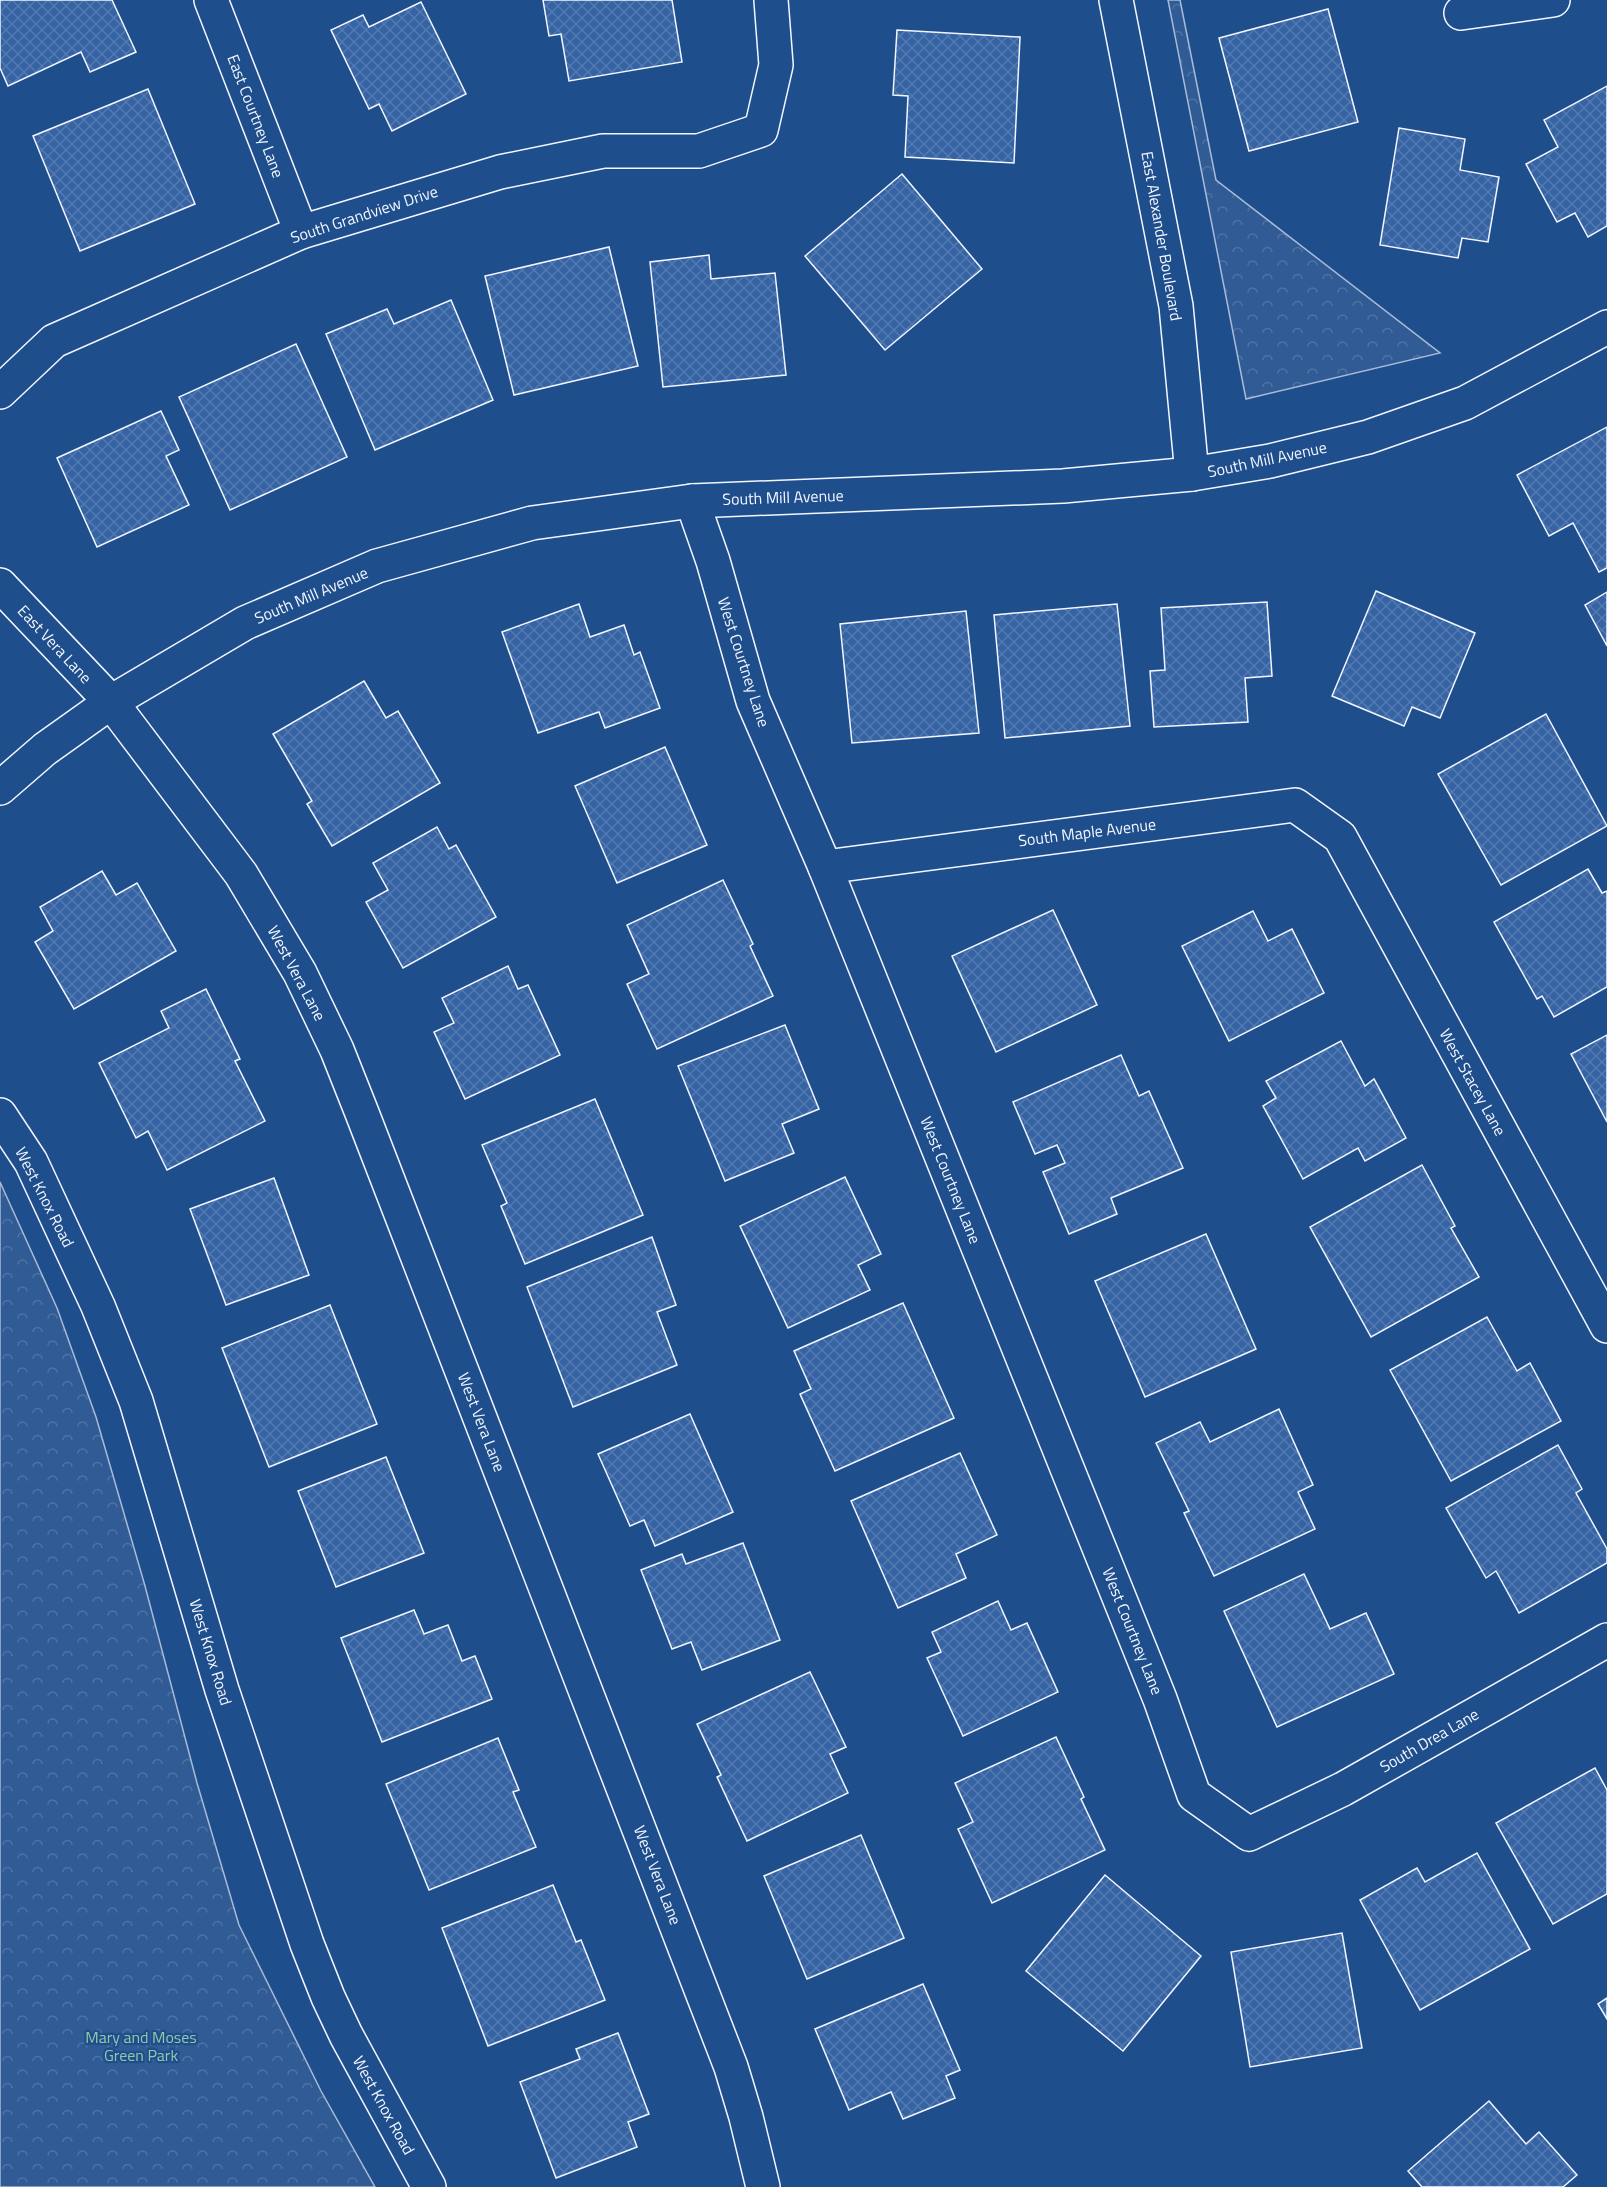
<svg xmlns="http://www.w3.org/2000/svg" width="1607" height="2187" font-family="'Titillium Web',sans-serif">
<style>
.forest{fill:url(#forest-crowns);stroke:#a8bbd7;stroke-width:1.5}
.building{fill:url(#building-cross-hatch);stroke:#f2f6ff;stroke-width:1.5}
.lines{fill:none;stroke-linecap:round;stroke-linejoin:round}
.street-casing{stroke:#f2f6ff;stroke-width:36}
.street{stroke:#1f4e8c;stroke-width:33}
.labels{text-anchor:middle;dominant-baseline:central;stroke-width:4.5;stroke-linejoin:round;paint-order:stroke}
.street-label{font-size:16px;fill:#f2f6ff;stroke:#1f4e8c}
.park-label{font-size:16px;fill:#97c8a6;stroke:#1f4e8c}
</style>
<defs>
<pattern id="forest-crowns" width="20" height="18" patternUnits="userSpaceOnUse" patternTransform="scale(1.5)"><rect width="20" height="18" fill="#305b95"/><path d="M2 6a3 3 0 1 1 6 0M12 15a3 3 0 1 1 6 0" fill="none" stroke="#4e73a5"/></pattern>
<pattern id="building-cross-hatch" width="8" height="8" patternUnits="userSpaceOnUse" patternTransform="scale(1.5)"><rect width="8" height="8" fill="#3563a3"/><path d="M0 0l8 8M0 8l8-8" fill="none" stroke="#537ab1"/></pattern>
</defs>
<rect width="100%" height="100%" fill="#1f4e8c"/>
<!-- forest -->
<g class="forest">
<path d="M1168,0H1180L1216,180L1440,353L1246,399Z"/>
<path d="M0,1182L57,1308L96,1417L145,1586L197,1783L239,1925L321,2091L375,2187H0Z"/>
</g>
<!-- building -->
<g class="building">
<path d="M0,0H112L136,52L90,72L81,52L8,86L0,68Z"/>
<path d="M543,0H672L682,62L569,81L561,34L549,36Z"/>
<path d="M421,2L466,94L392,131L379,104L369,109L331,30L363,15L369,27Z"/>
<path d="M1328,9L1358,122L1249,151L1219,38Z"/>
<path d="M897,30L1020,37L1014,163L905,157L908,96L893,95Z"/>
<path d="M1607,86V226L1588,237L1575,213L1557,222L1526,164L1558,147L1544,120Z"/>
<path d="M148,89L195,204L80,251L33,136Z"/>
<path d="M1399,128L1465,139L1460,170L1499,177L1488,242L1462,238L1458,258L1380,245Z"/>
<path d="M902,174L982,269L885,350L805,256Z"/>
<path d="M609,247L638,366L514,395L485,276Z"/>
<path d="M709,255L711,279L775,273L786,375L663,387L650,262Z"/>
<path d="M451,300L493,400L375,450L326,334L387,309L394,324Z"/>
<path d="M296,344L347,457L230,510L179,397Z"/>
<path d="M161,411L179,450L166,456L189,505L97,547L57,458Z"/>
<path d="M1607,427V568L1599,572L1573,523L1549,536L1517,475Z"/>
<path d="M1376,591L1475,633L1440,718L1412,707L1404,726L1332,696Z"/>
<path d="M1607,592V646L1585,605Z"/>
<path d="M1267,602L1272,676L1245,678L1248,722L1154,727L1150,671L1165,670L1161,608Z"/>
<path d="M579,604L590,637L624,625L634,655L640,652L660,708L605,728L599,712L538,733L502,632Z"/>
<path d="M1117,604L1130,726L1005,738L994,615Z"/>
<path d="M966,611L979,733L852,743L840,624Z"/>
<path d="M364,681L386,718L398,711L440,783L332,846L307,804L312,801L273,734Z"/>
<path d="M1546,714L1607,826L1501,885L1438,774Z"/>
<path d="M665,747L707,845L617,883L575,786Z"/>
<path d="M437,827L449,849L456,845L496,917L403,968L366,902L388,890L373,863Z"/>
<path d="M1588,869L1602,893L1607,891V987L1554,1017L1542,996L1537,999L1494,922Z"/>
<path d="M102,871L116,895L137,883L176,951L74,1009L35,942L53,931L40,907Z"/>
<path d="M723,880L753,944L750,946L773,996L657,1049L627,984L649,974L627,925Z"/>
<path d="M1053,910L1097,1005L996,1052L952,956Z"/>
<path d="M1253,911L1268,941L1292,929L1324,993L1229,1041L1182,946Z"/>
<path d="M508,966L518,989L528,985L560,1055L465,1099L434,1032L454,1023L442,998Z"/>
<path d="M206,989L240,1059L235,1061L265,1121L167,1170L148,1131L136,1138L99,1063L169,1028L161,1011Z"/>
<path d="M785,1025L819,1109L782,1124L794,1153L725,1181L678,1066Z"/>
<path d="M1607,1035V1122L1571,1054Z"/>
<path d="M1341,1041L1365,1086L1374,1079L1406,1138L1365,1161L1358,1148L1303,1179L1263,1106L1276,1098L1266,1081Z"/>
<path d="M1121,1055L1139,1096L1149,1091L1183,1168L1111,1198L1117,1214L1069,1234L1043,1172L1065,1163L1057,1145L1035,1154L1013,1102Z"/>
<path d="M595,1099L643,1215L525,1264L501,1206L507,1203L482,1145Z"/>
<path d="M1422,1165L1455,1226L1451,1228L1479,1277L1371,1337L1310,1227Z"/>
<path d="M845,1177L881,1254L858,1265L870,1290L788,1328L740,1226Z"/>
<path d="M274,1178L309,1275L226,1305L190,1209Z"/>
<path d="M1206,1234L1256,1349L1145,1397L1095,1281Z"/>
<path d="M652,1237L676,1305L657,1312L677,1365L573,1407L527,1287Z"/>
<path d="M903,1303L954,1418L835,1471L800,1394L811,1389L794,1351Z"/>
<path d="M330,1305L377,1424L269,1467L222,1348Z"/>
<path d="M1487,1317L1517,1371L1530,1363L1561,1421L1451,1481L1390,1370Z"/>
<path d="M1279,1409L1313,1485L1298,1492L1315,1529L1214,1576L1184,1513L1189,1511L1156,1443L1200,1422L1210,1442Z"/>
<path d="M690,1414L733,1512L655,1546L644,1520L630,1526L598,1454Z"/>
<path d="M1558,1445L1582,1489L1576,1493L1607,1549V1563L1519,1613L1496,1571L1486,1578L1446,1508Z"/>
<path d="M960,1453L997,1535L956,1554L966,1578L898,1608L851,1501Z"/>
<path d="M386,1457L424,1553L336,1587L298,1491Z"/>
<path d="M743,1543L780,1640L702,1670L691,1642L672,1649L641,1570L682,1554L686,1564Z"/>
<path d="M1304,1574L1330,1629L1366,1613L1394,1674L1277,1727L1224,1611Z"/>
<path d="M998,1601L1011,1630L1027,1623L1058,1692L963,1736L927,1658L941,1652L932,1632Z"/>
<path d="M414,1610L424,1634L448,1625L462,1661L475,1656L492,1699L382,1742L341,1638Z"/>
<path d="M810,1672L846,1747L830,1754L848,1793L747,1841L717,1777L721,1775L697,1724Z"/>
<path d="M1056,1737L1084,1797L1081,1799L1105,1850L992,1903L958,1829L973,1822L955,1783Z"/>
<path d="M498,1738L519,1790L513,1792L536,1847L429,1890L386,1784Z"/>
<path d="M1595,1768L1607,1790V1894L1553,1924L1496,1823Z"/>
<path d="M861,1835L904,1938L807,1979L764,1876Z"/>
<path d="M1477,1853L1530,1949L1420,2010L1360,1900L1417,1868L1425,1882Z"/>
<path d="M1105,1875L1201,1956L1123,2051L1026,1971Z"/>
<path d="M553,1885L576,1942L581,1940L605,2000L488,2046L442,1928Z"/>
<path d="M1342,1933L1362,2048L1250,2067L1231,1952Z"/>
<path d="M923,1984L960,2070L946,2076L955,2098L903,2119L891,2092L849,2110L815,2029Z"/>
<path d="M1607,1998V2019L1598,2004Z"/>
<path d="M618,2033L649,2114L628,2122L637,2147L556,2178L520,2082L580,2059L576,2049Z"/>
<path d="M1489,2101L1526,2144L1539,2132L1577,2175L1563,2187H1422L1408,2171Z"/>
</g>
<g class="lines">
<!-- street casing -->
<g class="street-casing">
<g id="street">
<path d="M211,0L301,232"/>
<path d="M1116,0L1176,306L1192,474"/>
<path d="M1461,13L1553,0"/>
<path d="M0,392L54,341L301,232L500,172L603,151H699L761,130L776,65L771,0"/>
<path d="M692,501L713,561L753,701L825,867L1160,1699L1194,1795L1249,1834L1343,1789L1607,1640"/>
<path d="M0,585L111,702L241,874L300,973L337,1050L362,1113L731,2067L746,2117L763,2187"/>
<path d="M0,788L45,749L111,702L245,623L377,566L532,523L692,501L1063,486L1192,474L1270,461L1368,437L1465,403L1607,327"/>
<path d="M825,867L1295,805L1340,837L1607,1326"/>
<path d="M0,1115L31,1162L98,1306L136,1401L222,1690L307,1944L328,1997L346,2035L429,2187"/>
</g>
</g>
<!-- street -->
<use href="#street" class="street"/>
</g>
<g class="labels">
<!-- street labels -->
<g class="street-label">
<text transform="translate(256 116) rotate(69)">East Courtney Lane</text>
<text transform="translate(364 214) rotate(-18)">South Grandview Drive</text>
<text transform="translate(1162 236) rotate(80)">East Alexander Boulevard</text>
<text transform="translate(1267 459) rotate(-12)">South Mill Avenue</text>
<text transform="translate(783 497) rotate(-2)">South Mill Avenue</text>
<text transform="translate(311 595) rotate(-23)">South Mill Avenue</text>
<text transform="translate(55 644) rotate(47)">East Vera Lane</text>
<text transform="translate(744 662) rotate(72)">West Courtney Lane</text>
<text transform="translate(1087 832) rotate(-7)">South Maple Avenue</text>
<text transform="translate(297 973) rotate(62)">West Vera Lane</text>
<text transform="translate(1473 1082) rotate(61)">West Stacey Lane</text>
<text transform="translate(951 1180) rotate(68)">West Courtney Lane</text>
<text transform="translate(45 1197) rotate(63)">West Knox Road</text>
<text transform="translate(482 1422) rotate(69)">West Vera Lane</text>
<text transform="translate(1133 1631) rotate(68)">West Courtney Lane</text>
<text transform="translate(211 1652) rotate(73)">West Knox Road</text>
<text transform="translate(1429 1740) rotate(-30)">South Drea Lane</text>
<text transform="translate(658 1875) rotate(69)">West Vera Lane</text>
<text transform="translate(384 2105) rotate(61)">West Knox Road</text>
</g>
<!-- park labels -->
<g class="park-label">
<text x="141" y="2037">Mary and Moses<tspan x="141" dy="18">Green Park</tspan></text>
</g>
</g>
</svg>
